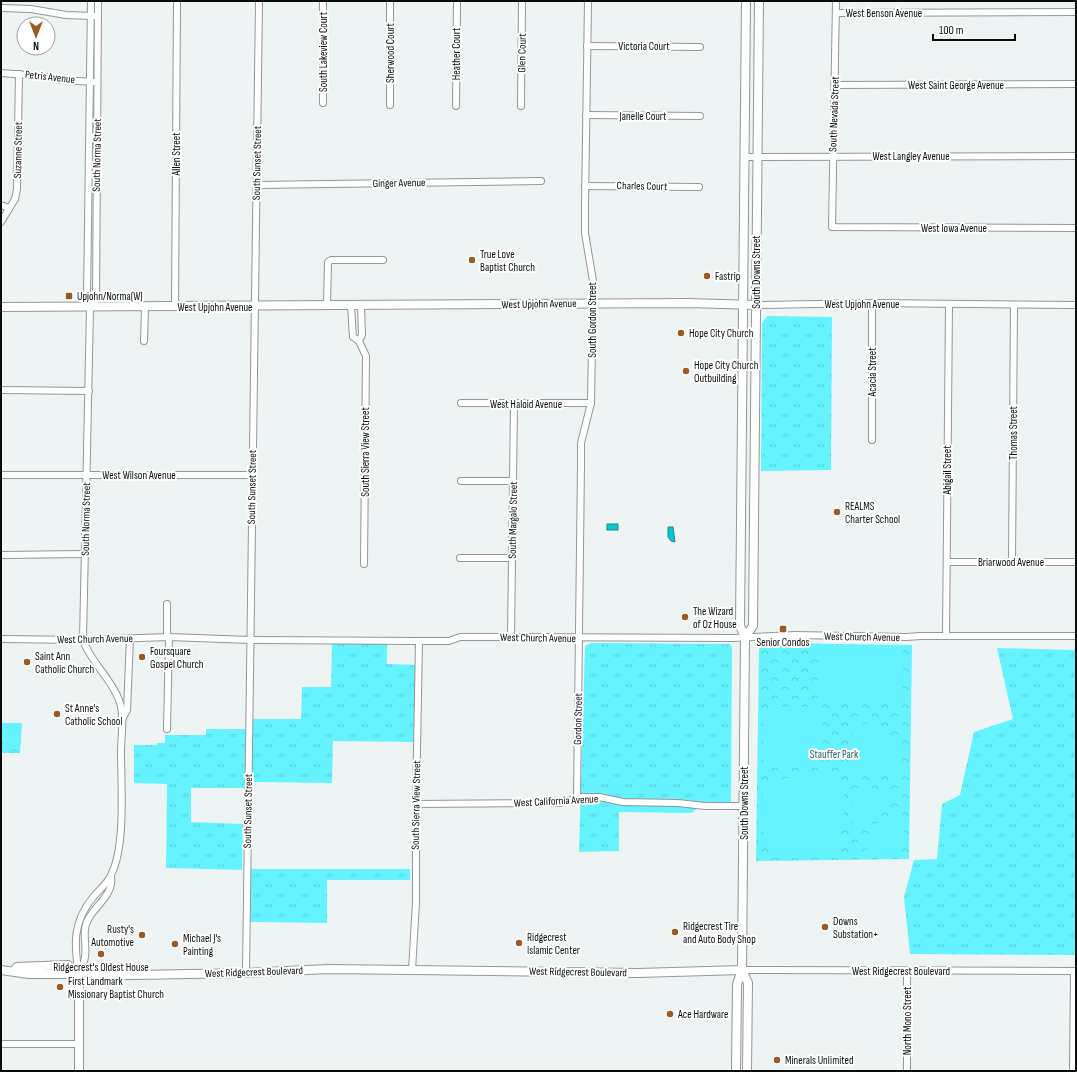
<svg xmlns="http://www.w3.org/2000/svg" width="1077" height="1072" font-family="'Sofia Sans Condensed',sans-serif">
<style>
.grass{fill:url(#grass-tufts)}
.park{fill:url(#park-crowns)}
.garden{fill:#65f4ff}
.water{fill:#0fc4cf;stroke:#0e8d95}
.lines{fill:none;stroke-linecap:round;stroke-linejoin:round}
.minor-casing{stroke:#929798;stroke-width:8}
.major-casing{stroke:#929798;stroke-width:10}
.minor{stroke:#fff;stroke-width:6}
.major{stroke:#fff;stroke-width:8}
.poi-dot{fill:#9a5a24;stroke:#fff;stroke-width:1.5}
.labels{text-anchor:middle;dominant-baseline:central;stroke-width:4;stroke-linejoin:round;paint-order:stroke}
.street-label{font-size:11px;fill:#0b0d0d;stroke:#fff}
.poi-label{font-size:11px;fill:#0b0d0d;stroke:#fff;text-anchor:start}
.park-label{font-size:11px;fill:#246165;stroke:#fff}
</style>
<defs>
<pattern id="grass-tufts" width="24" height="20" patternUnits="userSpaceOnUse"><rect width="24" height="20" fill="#65f4ff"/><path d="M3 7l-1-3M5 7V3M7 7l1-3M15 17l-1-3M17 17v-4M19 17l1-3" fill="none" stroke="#56d0d9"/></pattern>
<pattern id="park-crowns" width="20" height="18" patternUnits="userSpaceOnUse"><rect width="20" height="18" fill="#65f4ff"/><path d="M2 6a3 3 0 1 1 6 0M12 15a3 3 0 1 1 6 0" fill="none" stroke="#56d0d9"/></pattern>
</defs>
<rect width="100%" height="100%" fill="#eef4f4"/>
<!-- grass -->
<g class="grass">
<path d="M767,316L832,317L831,470L761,471L762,323Z"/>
<path d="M332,642L387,643V664L416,665V742L333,741L332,783L251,782L252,719H301L302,687H331Z"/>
<path d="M591,643L730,644L732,648L731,803L698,808L691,813L619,812V851L579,852L585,646Z"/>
<path d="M997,648L1076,650V955L910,954L904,897L914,860L937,859L942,804L960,795L974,732L1013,719Z"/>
<path d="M206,729H247L246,788H191V822L243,824L242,870L166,868L167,784L134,783V745H157V743H165V735H206Z"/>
<path d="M249,869H410V880H327V923L249,922Z"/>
</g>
<!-- park -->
<g class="park">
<path d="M767,643L912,645L909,859L756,861L759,649Z"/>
<path d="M1,723H22L20,753H1Z"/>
</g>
<!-- garden -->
<g class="garden">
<path d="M818,650L903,651V700L818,699Z"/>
<path d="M777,707H820L819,759L814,766L763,768V722Z"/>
<rect x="1" y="723" width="20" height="20"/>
<path d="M871,723C890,730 905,741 902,764C902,768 901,771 901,776H857L851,770L853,725Z"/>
<path d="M800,776H837L844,785V811L836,858H788L770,846L762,830L763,783Z"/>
<path d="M855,788L892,789C888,814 879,824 853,827L852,791Z"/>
<path d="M904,815V848L899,852L867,853C869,825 876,819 904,815Z"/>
</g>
<!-- water -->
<g class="water">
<rect x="607" y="524" width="11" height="6"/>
<path d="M668,527H673L675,542L671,541L668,537Z"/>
</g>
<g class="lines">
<!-- minor casing -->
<g class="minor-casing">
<g id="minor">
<path d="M323,1V103"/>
<path d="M836,1L832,227L1076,228"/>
<path d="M1,8L31,9L66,15L95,16"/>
<path d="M836,13L1076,12"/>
<path d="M587,46L700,47"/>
<path d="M1,73L39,76L62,80L94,82"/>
<path d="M835,85L1076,84"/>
<path d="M390,105V1"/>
<path d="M456,106L457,1"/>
<path d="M521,106L522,1"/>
<path d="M586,115L700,116"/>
<path d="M745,157L1076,156"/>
<path d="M256,185L541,181"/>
<path d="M585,186L699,187"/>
<path d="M1,205L9,208"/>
<path d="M1,222L15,199L17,189L19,74"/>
<path d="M756,305L872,303L1076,305"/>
<path d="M327,306L328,262L331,260H383"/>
<path d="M351,306L353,337L359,341L366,356L364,564"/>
<path d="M175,307L177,1"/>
<path d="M90,308L96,300L98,1"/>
<path d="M144,341L145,307"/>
<path d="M359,341L362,335L361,306"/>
<path d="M1,390L89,391"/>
<path d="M461,403H591"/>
<path d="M872,440V303"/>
<path d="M1,475H253"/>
<path d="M461,481H513"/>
<path d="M1,555L85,554"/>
<path d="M460,558H512"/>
<path d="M947,562H1076"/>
<path d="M1012,562L1014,305"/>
<path d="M167,604V634L169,637L167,729"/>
<path d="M946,636L949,304"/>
<path d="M511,637L514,404"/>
<path d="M1,639L83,640L169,637L250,640L419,641H449L460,637H511L733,638L795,635L906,637L921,636H1076"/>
<path d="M122,720L127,710L130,638"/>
<path d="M577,799L581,464V443L591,403L593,281L585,233V207L588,1"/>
<path d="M416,804L559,803L583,797H599L623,802L678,803L705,806H744"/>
<path d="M412,970L416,902V804L419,641"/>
<path d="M742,970L1076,971"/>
<path d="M907,971V1071"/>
<path d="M246,973L259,1"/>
<path d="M80,975C81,969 84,963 85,957C87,944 81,930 89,918C97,904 114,894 111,876"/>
<path d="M79,976C74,945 72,922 94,896C99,890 108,883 111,875C126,846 121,785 121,752C121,736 125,715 119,700C111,678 91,663 83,640L90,308L87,299L91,1"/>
<path d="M1,1044H79"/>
<path d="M1073,1071L1074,971"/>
</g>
</g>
<!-- major casing -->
<g class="major-casing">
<g id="major">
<path d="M1,307L688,303L756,305"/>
<path d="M745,637L753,626L759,1"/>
<path d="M1,970L29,974H68L79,976L246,973L329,969L638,973L742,970"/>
<path d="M742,970L748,983L747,1071"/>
<path d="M14,971L17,967L68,965L79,976"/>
<path d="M79,976V1071"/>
<path d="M736,1071L737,984L742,970L745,637L740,626L746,1"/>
</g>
</g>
<!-- minor -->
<use href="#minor" class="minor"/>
<!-- major -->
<use href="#major" class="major"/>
</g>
<!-- markers -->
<g class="poi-dot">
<circle cx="472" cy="260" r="4"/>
<circle cx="707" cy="276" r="4"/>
<rect x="65" y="292" width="8" height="8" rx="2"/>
<circle cx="681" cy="333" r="4"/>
<circle cx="686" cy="371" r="4"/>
<circle cx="837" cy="512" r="4"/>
<circle cx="685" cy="617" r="4"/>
<rect x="779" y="625" width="8" height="8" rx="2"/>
<circle cx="142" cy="657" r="4"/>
<circle cx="27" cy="662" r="4"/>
<circle cx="57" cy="714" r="4"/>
<circle cx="825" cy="927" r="4"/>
<circle cx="675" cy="932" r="4"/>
<circle cx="142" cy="935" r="4"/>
<circle cx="519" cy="943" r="4"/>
<circle cx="175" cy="944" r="4"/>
<circle cx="101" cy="954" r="4"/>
<circle cx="60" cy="987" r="4"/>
<circle cx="670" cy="1014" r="4"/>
<circle cx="777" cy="1060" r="4"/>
</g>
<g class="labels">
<!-- street labels -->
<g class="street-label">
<text x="884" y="13">West Benson Avenue</text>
<text x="644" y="46">Victoria Court</text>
<text transform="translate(323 52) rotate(-90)">South Lakeview Court</text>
<text transform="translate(390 53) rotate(-90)">Sherwood Court</text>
<text transform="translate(522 53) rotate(-89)">Glen Court</text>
<text transform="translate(456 54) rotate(-90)">Heather Court</text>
<text transform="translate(50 77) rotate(6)">Petris Avenue</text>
<text x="956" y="85">West Saint George Avenue</text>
<text transform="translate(834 114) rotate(-88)">South Nevada Street</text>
<text x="643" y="116">Janelle Court</text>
<text transform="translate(18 150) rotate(-89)">Suzanne Street</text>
<text transform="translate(176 154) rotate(-90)">Allen Street</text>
<text transform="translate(97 155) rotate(-89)">South Norma Street</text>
<text x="911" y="156">West Langley Avenue</text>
<text transform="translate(257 163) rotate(-89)">South Sunset Street</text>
<text transform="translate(399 183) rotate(-1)">Ginger Avenue</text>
<text transform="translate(642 186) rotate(1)">Charles Court</text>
<text x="954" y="228">West Iowa Avenue</text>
<text transform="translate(756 272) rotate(-90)">South Downs Street</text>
<text transform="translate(539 304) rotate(-1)">West Upjohn Avenue</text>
<text x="862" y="304">West Upjohn Avenue</text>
<text x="215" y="307">West Upjohn Avenue</text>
<text transform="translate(592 320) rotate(-90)">South Gordon Street</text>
<text transform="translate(872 372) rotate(-90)">Acacia Street</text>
<text x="526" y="404">West Haloid Avenue</text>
<text transform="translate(1013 433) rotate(-90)">Thomas Street</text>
<text transform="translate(365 452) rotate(-90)">South Sierra View Street</text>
<text transform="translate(947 470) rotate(-90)">Abigail Street</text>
<text x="139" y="475">West Wilson Avenue</text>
<text transform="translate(252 487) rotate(-89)">South Sunset Street</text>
<text transform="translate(86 519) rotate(-89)">South Norma Street</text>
<text transform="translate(513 520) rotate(-89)">South Margalo Street</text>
<text x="1011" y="562">Briarwood Avenue</text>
<text transform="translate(862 637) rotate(1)">West Church Avenue</text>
<text transform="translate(538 638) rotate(1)">West Church Avenue</text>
<text transform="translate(95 639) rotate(-1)">West Church Avenue</text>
<text transform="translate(578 719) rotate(-89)">Gordon Street</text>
<text transform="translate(556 801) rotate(-3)">West California Avenue</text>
<text transform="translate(744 803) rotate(-90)">South Downs Street</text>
<text transform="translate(416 805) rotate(-89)">South Sierra View Street</text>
<text transform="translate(248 811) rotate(-89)">South Sunset Street</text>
<text x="901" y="971">West Ridgecrest Boulevard</text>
<text transform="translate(254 972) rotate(-2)">West Ridgecrest Boulevard</text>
<text transform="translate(578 972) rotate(1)">West Ridgecrest Boulevard</text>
<text transform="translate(907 1021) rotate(-90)">North Mono Street</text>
</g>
<!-- poi labels -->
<g class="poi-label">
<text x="480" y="254">True Love<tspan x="480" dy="13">Baptist Church</tspan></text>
<text x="715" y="276">Fastrip</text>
<text x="77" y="296">Upjohn/Norma(W)</text>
<text x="689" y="333">Hope City Church</text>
<text x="694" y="365">Hope City Church<tspan x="694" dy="13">Outbuilding</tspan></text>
<text x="845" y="506">REALMS<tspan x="845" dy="13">Charter School</tspan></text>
<text x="693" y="611">The Wizard<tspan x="693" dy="13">of Oz House</tspan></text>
<text x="783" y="642" text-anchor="middle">Senior Condos</text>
<text x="150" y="651">Foursquare<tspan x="150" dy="13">Gospel Church</tspan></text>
<text x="35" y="656">Saint Ann<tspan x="35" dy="13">Catholic Church</tspan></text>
<text x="65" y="708">St Anne's<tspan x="65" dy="13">Catholic School</tspan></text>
<text x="833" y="921">Downs<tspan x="833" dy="13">Substation+</tspan></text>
<text x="683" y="926">Ridgecrest Tire<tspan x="683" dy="13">and Auto Body Shop</tspan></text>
<text x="134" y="929" text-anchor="end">Rusty's<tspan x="134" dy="13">Automotive</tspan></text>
<text x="527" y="937">Ridgecrest<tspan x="527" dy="13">Islamic Center</tspan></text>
<text x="183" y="938">Michael J's<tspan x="183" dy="13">Painting</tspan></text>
<text x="101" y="967" text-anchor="middle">Ridgecrest's Oldest House</text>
<text x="68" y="981">First Landmark<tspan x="68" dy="13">Missionary Baptist Church</tspan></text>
<text x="678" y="1014">Ace Hardware</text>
<text x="785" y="1060">Minerals Unlimited</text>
</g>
<!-- park labels -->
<g class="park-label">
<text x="834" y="754">Stauffer Park</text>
</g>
</g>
<!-- border -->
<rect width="1077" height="1072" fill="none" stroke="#0b0d0d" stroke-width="4"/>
<!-- north arrow -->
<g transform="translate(36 36) rotate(180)"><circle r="19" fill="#ffffff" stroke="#9d9e9e"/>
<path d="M0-3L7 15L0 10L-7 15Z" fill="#9a5a24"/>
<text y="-6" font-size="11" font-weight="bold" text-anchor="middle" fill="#0b0d0d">N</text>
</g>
<!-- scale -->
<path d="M933 34v6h82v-6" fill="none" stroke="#0b0d0d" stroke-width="2"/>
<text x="939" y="34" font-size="12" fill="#0b0d0d" stroke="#ffffff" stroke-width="3" paint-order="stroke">100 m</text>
</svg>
